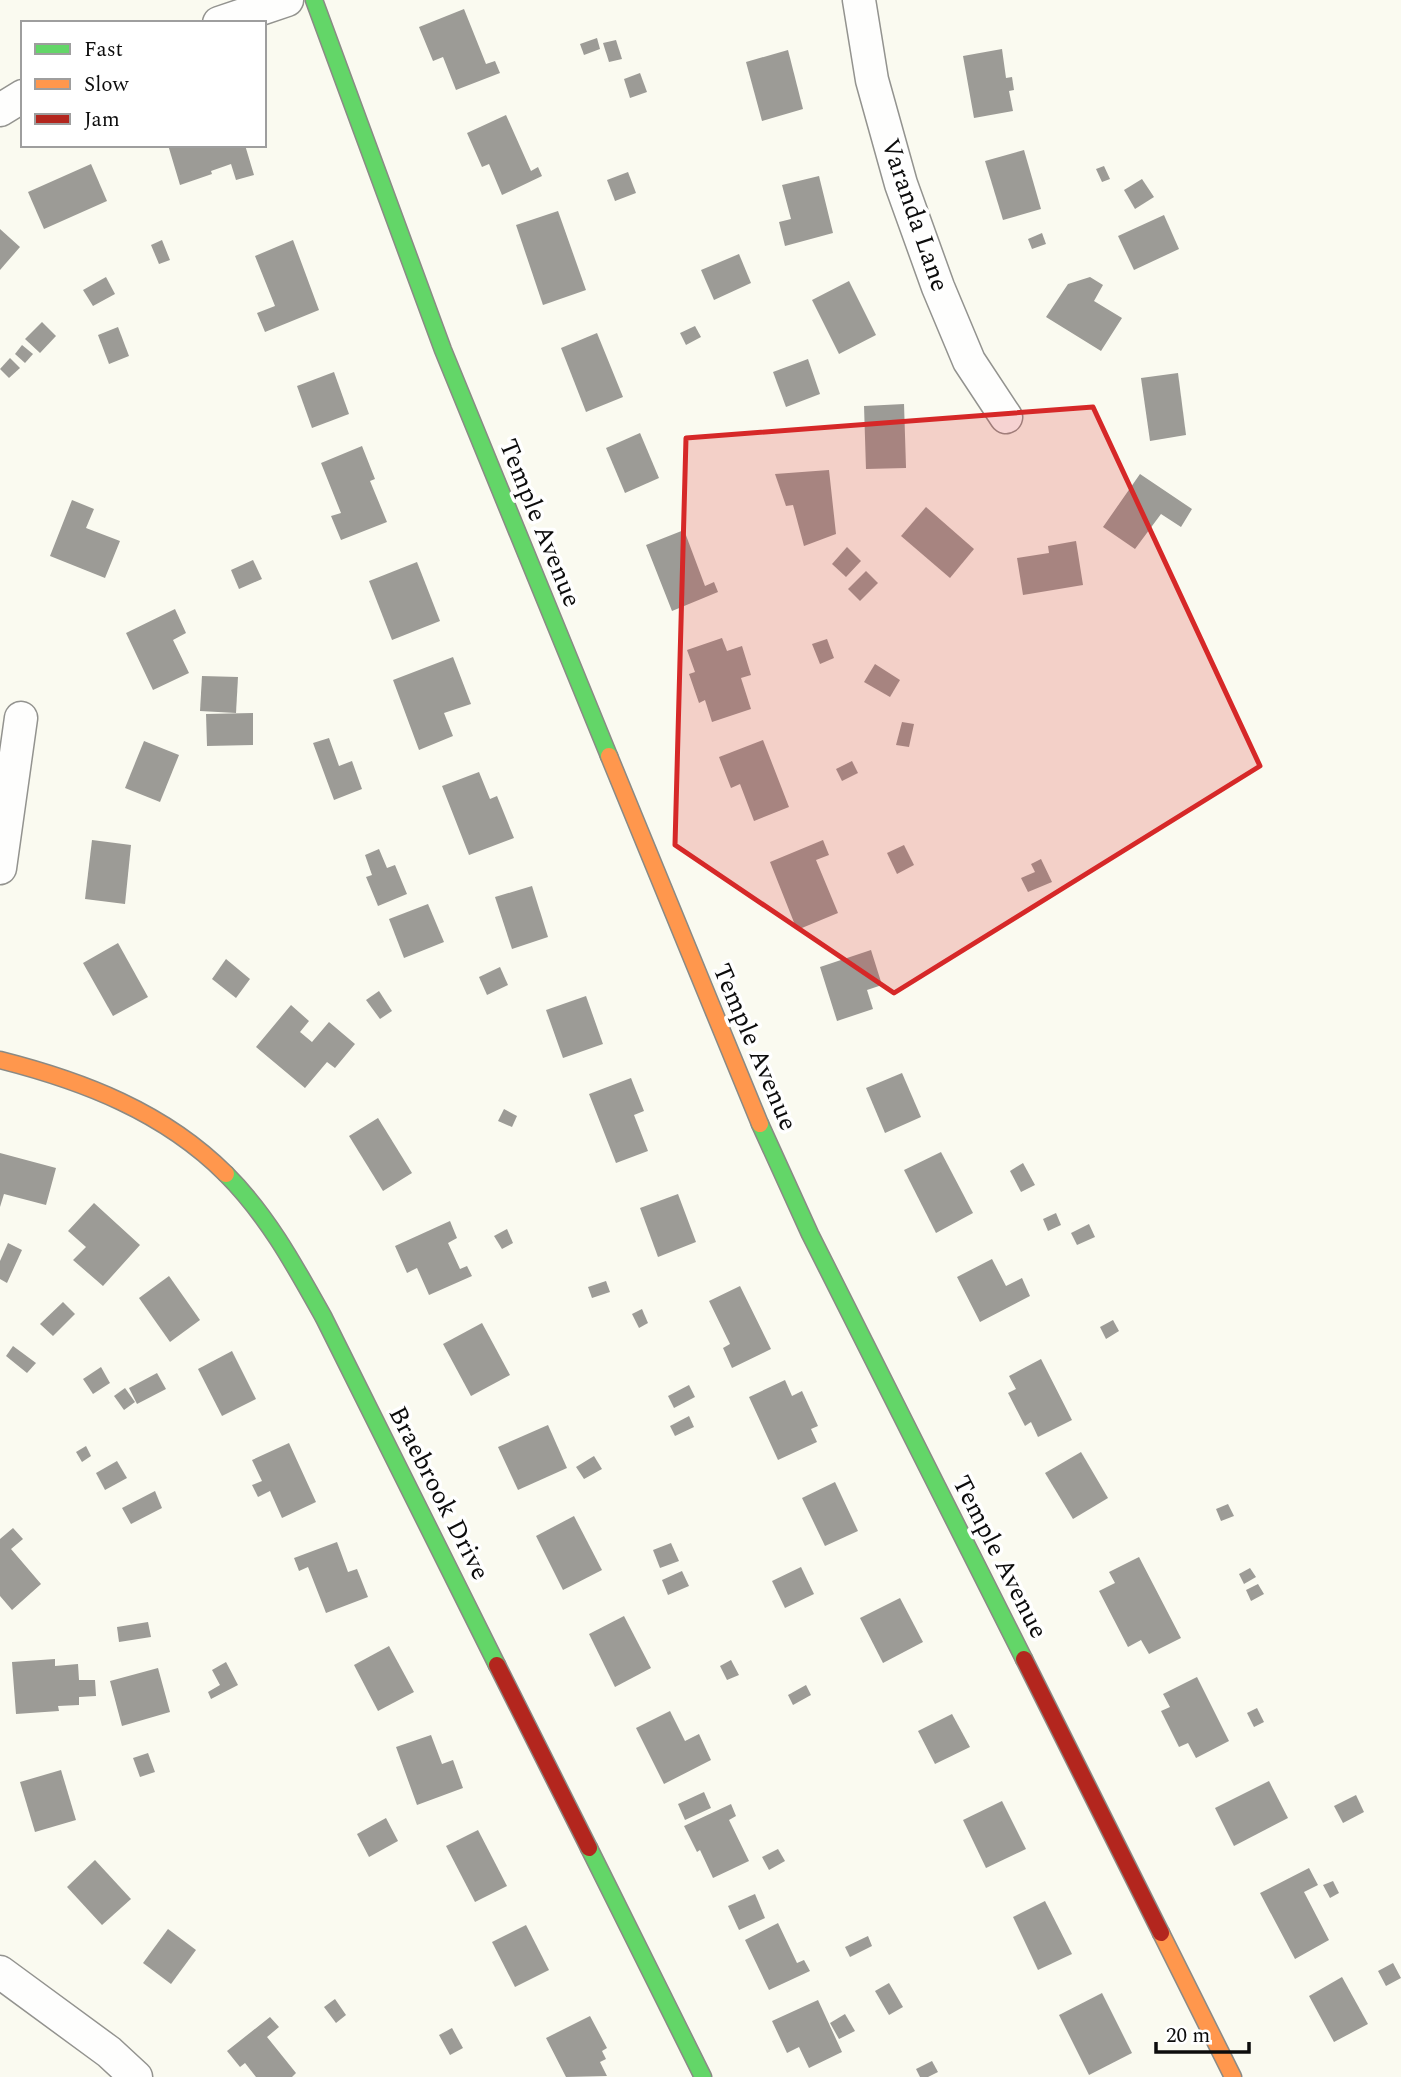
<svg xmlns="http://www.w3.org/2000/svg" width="1401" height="2077" font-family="Spectral,serif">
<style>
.building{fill:#9c9b96}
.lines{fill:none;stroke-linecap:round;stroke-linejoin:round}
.street-casing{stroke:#93938f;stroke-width:35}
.fast-casing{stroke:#8a8a85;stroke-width:19}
.slow-casing{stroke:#8a8a85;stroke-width:19}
.jam-casing{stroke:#8a8a85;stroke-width:19}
.street{stroke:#fefefd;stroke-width:32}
.fast{stroke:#63d668;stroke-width:16}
.slow{stroke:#ff974d;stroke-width:16}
.jam{stroke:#b3261e;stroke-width:16}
.marked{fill:#d62828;fill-opacity:0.2;stroke:#d62828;stroke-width:5;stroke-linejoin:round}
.labels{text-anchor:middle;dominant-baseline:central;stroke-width:7;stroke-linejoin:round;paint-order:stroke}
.street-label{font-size:26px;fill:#0c0c0c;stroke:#fff}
</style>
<rect width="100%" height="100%" fill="#fafaf0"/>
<!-- building -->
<g class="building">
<path d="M464,9L486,64L495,61L500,73L456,90L443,57L433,61L419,27Z"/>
<path d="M597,38L600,49L584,55L580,44Z"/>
<path d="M616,40L622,59L609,62L603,43Z"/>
<path d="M1002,49L1006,78L1012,77L1014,90L1009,91L1013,111L974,118L963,56Z"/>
<path d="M788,50L803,109L762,121L746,62Z"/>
<path d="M640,73L647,92L630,98L624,79Z"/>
<path d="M506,115L531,171L538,167L542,176L502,195L489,164L482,167L467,133Z"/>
<path d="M168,145H245L254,175L236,180L231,164L211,171L212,174L180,185Z"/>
<path d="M1024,150L1041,209L1003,220L985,161Z"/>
<path d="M91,164L107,201L44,229L28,192Z"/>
<path d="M1104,166L1110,179L1102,182L1096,169Z"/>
<path d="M628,172L636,193L615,201L607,180Z"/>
<path d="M819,176L833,233L785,246L779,222L791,219L782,185Z"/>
<path d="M1142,179L1154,197L1135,209L1124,190Z"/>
<path d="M558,211L586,290L543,305L516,225Z"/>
<path d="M1164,215L1179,249L1134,270L1118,236Z"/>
<path d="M0,229L20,247L0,270Z"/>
<path d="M1042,233L1046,244L1032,249L1028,239Z"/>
<path d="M162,240L170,260L159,264L151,245Z"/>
<path d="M293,240L319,310L265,332L257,313L275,306L255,256Z"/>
<path d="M739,254L751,283L714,300L701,270Z"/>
<path d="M106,277L115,294L93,306L83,290Z"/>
<path d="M1090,277L1103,285L1094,301L1122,318L1101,351L1046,317L1068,284Z"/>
<path d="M849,281L876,335L839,354L812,300Z"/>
<path d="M42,322L56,336L40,353L25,339Z"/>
<path d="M695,326L701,337L686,345L680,333Z"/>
<path d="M118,327L129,356L109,364L98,335Z"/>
<path d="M597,333L623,397L586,412L561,348Z"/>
<path d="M22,345L33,354L25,363L15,354Z"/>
<path d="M10,358L20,368L9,378L0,369Z"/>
<path d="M808,359L820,394L786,407L773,372Z"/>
<path d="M334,372L349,414L312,428L297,386Z"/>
<path d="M1178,373L1186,435L1150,441L1141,378Z"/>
<path d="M904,404L906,468L866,469L864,406Z"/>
<path d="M640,433L659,478L625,493L606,448Z"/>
<path d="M362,446L375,479L370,481L387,522L341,540L331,516L341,513L321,463Z"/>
<path d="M829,470L836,534L804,546L793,505L786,506L775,474Z"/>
<path d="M1140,474L1192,509L1181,527L1161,514L1135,549L1103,527Z"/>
<path d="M72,500L94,509L86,528L120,541L105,578L50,556Z"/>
<path d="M926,507L974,549L950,578L901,536Z"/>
<path d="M684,530L705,586L714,582L718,592L672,611L646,545Z"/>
<path d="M1076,541L1083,585L1023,595L1017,558L1049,553L1048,546Z"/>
<path d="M847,547L861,561L846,577L832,564Z"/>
<path d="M253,560L262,579L239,589L231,570Z"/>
<path d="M417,562L440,621L392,640L369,581Z"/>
<path d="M866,571L878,583L860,601L848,589Z"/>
<path d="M175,609L186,633L173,640L189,673L153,690L126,633Z"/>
<path d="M722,638L727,651L742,646L751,675L741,678L751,709L712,722L705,700L699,703L689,674L695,672L687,650Z"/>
<path d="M827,639L834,658L820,664L812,644Z"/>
<path d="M453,657L471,704L444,713L453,736L419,750L393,680Z"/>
<path d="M875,664L900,680L890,697L864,682Z"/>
<path d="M202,676L238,677L236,713L200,711Z"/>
<path d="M253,713V745L207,746L206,714Z"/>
<path d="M902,722L914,724L909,747L896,745Z"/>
<path d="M329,738L339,766L352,761L362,789L334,800L313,743Z"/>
<path d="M763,740L789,807L754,821L740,784L731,788L719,757Z"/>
<path d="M144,741L179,755L160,802L125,788Z"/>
<path d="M852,761L858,773L842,781L836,769Z"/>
<path d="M479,772L490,799L497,796L514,838L469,855L442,786Z"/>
<path d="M92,840L131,845L125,904L85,899Z"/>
<path d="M823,840L829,855L816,860L838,913L797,930L770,862Z"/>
<path d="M904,845L914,865L897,874L887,853Z"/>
<path d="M379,849L387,868L395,865L407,894L378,906L366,877L372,875L365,855Z"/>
<path d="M1041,859L1052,882L1028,892L1021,878L1035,872L1031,864Z"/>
<path d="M532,886L548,937L512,949L495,897Z"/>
<path d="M428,904L444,942L404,958L389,919Z"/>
<path d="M118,943L148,997L113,1016L83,963Z"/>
<path d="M871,950L882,985L867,990L873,1009L837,1021L820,967Z"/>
<path d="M226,959L250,979L236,998L212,979Z"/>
<path d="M500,967L508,985L487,995L479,977Z"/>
<path d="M379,991L392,1011L380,1019L366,1000Z"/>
<path d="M586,996L603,1044L563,1058L546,1010Z"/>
<path d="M291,1005L309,1021L300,1032L312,1042L329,1022L355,1044L335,1068L327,1062L305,1088L256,1047Z"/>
<path d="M902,1073L921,1117L885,1133L866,1088Z"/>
<path d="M631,1078L644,1111L634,1115L648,1151L616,1163L589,1094Z"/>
<path d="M504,1109L517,1116L512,1127L498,1121Z"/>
<path d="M378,1118L412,1173L383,1191L349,1136Z"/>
<path d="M941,1152L973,1213L936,1233L904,1170Z"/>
<path d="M0,1153L56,1168L46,1205L4,1194L0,1207Z"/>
<path d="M1023,1163L1035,1185L1021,1192L1010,1171Z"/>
<path d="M678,1194L696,1242L658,1257L640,1208Z"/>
<path d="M94,1203L140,1245L103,1286L73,1260L86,1247L68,1231Z"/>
<path d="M1056,1213L1061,1225L1048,1231L1043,1219Z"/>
<path d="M450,1221L457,1238L448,1243L460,1269L467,1266L472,1276L429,1295L417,1268L407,1273L395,1246Z"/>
<path d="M1089,1224L1095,1237L1077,1245L1071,1233Z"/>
<path d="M507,1229L513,1243L502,1249L494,1236Z"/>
<path d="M8,1243L22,1250L7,1283L0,1279V1261Z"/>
<path d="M992,1259L1006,1286L1022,1278L1030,1296L980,1322L957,1277Z"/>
<path d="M169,1276L200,1320L170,1342L139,1298Z"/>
<path d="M606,1281L610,1292L592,1298L588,1287Z"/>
<path d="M740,1286L771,1349L732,1368L723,1348L730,1344L709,1301Z"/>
<path d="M63,1302L75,1314L53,1336L40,1324Z"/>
<path d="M642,1309L648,1323L639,1328L632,1314Z"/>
<path d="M1113,1320L1119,1331L1106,1339L1100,1327Z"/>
<path d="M482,1323L510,1375L471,1396L443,1344Z"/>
<path d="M13,1346L36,1363L27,1373L6,1356Z"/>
<path d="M232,1351L256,1399L222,1416L198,1369Z"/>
<path d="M1041,1359L1072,1420L1038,1437L1031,1422L1025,1426L1008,1393L1016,1389L1009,1376Z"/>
<path d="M101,1367L110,1383L93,1394L83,1379Z"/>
<path d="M157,1373L166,1389L137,1404L129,1388Z"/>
<path d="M785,1380L792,1396L802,1391L818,1426L811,1429L817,1442L778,1460L749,1397Z"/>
<path d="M689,1385L695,1397L674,1408L668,1396Z"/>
<path d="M125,1388L135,1402L124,1410L114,1396Z"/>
<path d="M689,1416L694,1427L675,1436L670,1426Z"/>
<path d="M548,1425L567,1468L518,1490L498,1447Z"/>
<path d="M289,1443L316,1502L282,1518L270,1491L258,1497L252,1485L262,1481L252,1460Z"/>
<path d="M86,1446L91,1456L82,1462L76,1452Z"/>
<path d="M1081,1452L1108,1498L1073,1519L1045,1473Z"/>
<path d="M594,1456L602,1469L584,1479L576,1467Z"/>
<path d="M117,1461L127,1478L105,1490L96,1473Z"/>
<path d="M835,1482L858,1531L825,1546L802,1498Z"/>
<path d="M155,1491L162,1508L131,1524L122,1508Z"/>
<path d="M1228,1504L1234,1516L1221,1521L1216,1509Z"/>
<path d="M574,1516L602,1570L563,1590L536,1536Z"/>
<path d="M13,1528L23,1539L11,1549L41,1584L12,1610L0,1596V1539Z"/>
<path d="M337,1542L348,1572L357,1569L368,1597L326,1613L308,1567L299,1571L294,1558Z"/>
<path d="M671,1543L679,1561L660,1568L653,1550Z"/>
<path d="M1139,1557L1181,1638L1149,1654L1141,1640L1128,1647L1099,1591L1115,1583L1109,1572Z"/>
<path d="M801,1567L814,1594L785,1608L772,1581Z"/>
<path d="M1250,1568L1256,1577L1244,1584L1239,1574Z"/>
<path d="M682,1571L689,1586L668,1595L662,1580Z"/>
<path d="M1258,1584L1264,1594L1251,1601L1246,1590Z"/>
<path d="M900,1598L923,1642L883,1663L860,1618Z"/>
<path d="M624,1616L651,1668L615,1687L589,1634Z"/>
<path d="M148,1622L151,1637L119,1642L117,1627Z"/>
<path d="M389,1646L414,1692L378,1711L354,1665Z"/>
<path d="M55,1659V1666L78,1664L79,1680H95L96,1696L79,1697V1705L58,1706L59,1711L16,1714L12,1662Z"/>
<path d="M731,1660L739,1675L727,1680L720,1666Z"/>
<path d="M226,1662L238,1685L211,1699L208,1692L220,1685L212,1670Z"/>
<path d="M158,1668L170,1712L122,1726L110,1681Z"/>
<path d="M1197,1677L1229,1741L1196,1758L1188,1743L1179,1747L1161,1711L1170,1707L1163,1694Z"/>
<path d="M806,1685L811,1695L793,1705L788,1695Z"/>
<path d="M1257,1708L1264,1722L1254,1727L1247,1713Z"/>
<path d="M670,1711L685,1741L699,1734L711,1760L664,1784L636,1728Z"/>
<path d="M952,1714L970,1747L935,1764L918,1731Z"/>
<path d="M431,1735L442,1764L453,1760L463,1788L417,1805L396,1747Z"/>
<path d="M148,1753L155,1772L140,1777L133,1758Z"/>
<path d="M61,1770L76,1820L35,1832L20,1782Z"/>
<path d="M1269,1781L1288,1818L1234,1846L1215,1808Z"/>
<path d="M704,1792L711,1808L685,1820L678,1804Z"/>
<path d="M1356,1795L1364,1812L1343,1823L1334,1806Z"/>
<path d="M1002,1801L1026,1849L986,1868L963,1820Z"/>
<path d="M731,1804L736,1816L729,1820L749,1861L713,1878L700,1850L697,1852L684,1826Z"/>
<path d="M386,1818L398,1841L369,1857L357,1834Z"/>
<path d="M478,1830L507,1886L475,1902L446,1846Z"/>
<path d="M778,1849L785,1861L769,1870L762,1857Z"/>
<path d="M95,1860L131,1899L102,1925L67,1887Z"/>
<path d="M1309,1868L1318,1885L1304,1892L1329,1940L1295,1959L1260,1893Z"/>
<path d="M1333,1881L1339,1893L1330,1898L1323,1885Z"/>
<path d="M755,1894L765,1918L739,1930L728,1906Z"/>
<path d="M1045,1901L1072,1954L1038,1970L1013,1917Z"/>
<path d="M778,1923L797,1963L804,1960L810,1971L769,1990L745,1940Z"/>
<path d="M526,1925L549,1970L515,1987L492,1942Z"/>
<path d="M168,1929L196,1950L171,1984L143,1963Z"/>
<path d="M868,1936L872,1946L850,1957L845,1947Z"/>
<path d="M1393,1963L1401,1978L1386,1986L1378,1971Z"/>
<path d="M1342,1977L1368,2024L1334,2042L1309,1996Z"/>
<path d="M889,1983L903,2007L889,2015L875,1991Z"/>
<path d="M1102,1993L1132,2053L1089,2075L1059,2015Z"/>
<path d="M335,1999L346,2015L336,2023L324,2007Z"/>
<path d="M818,2000L842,2052L809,2068L799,2047L787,2053L772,2021Z"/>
<path d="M845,2014L855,2031L839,2039L830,2023Z"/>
<path d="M590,2016L607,2048L602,2051L606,2059L600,2062L607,2076L566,2077L546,2038Z"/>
<path d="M270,2017L279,2027L267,2037L296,2073L292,2077H256L245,2063L240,2067L227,2051Z"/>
<path d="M452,2028L463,2048L450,2055L439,2035Z"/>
<path d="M932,2061L938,2072L928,2077H920L916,2069Z"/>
</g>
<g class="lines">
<!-- street casing -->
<g class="street-casing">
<g id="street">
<path d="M859,0L872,80L901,184L938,287L969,361L1006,417"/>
<path d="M219,23L287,0"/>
<path d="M0,110L23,96"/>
<path d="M0,868L21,718"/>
<path d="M0,1972L109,2052L136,2077"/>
</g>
</g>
<!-- fast casing -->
<g class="fast-casing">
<g id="fast">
<path d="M314,0L443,350L609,756"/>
<path d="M760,1124L810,1234L1024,1659"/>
<path d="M226,1174C268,1216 295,1266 324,1318L497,1665"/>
<path d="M589,1848L703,2077"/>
</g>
</g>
<!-- slow casing -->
<g class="slow-casing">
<g id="slow">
<path d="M609,756L760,1124"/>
<path d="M0,1060C83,1081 164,1112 226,1174"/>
<path d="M1161,1933L1233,2077"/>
</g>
</g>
<!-- jam casing -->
<g class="jam-casing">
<g id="jam">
<path d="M1024,1659L1161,1933"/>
<path d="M497,1665L589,1848"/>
</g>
</g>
<!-- street -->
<use href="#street" class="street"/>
<!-- fast -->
<use href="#fast" class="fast"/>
<!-- slow -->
<use href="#slow" class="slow"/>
<!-- jam -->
<use href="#jam" class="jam"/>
</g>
<!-- marked area -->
<path class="marked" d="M1093,407L1260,766L894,993L675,845L686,438Z"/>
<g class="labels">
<!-- street labels -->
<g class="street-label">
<text transform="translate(915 215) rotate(71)">Varanda Lane</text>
<text transform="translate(540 523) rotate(68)">Temple Avenue</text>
<text transform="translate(755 1047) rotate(67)">Temple Avenue</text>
<text transform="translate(439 1493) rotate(63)">Braebrook Drive</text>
<text transform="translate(1000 1557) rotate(63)">Temple Avenue</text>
</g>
</g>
<!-- legend -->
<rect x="21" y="21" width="245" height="126" fill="#ffffff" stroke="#9e9e9e" stroke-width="2"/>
<rect x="35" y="44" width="35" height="10" fill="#63d668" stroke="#9e9e9e" stroke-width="2"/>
<text x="84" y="56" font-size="21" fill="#0c0c0c">Fast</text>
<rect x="35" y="79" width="35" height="10" fill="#ff974d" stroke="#9e9e9e" stroke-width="2"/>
<text x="84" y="91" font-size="21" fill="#0c0c0c">Slow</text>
<rect x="35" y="114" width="35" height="10" fill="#b3261e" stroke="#9e9e9e" stroke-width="2"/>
<text x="84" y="126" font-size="21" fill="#0c0c0c">Jam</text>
<!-- scale -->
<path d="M1156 2042v10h93v-10" fill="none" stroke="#0c0c0c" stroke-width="3.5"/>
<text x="1166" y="2042" font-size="21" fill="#0c0c0c" stroke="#ffffff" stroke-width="5" paint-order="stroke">20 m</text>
</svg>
